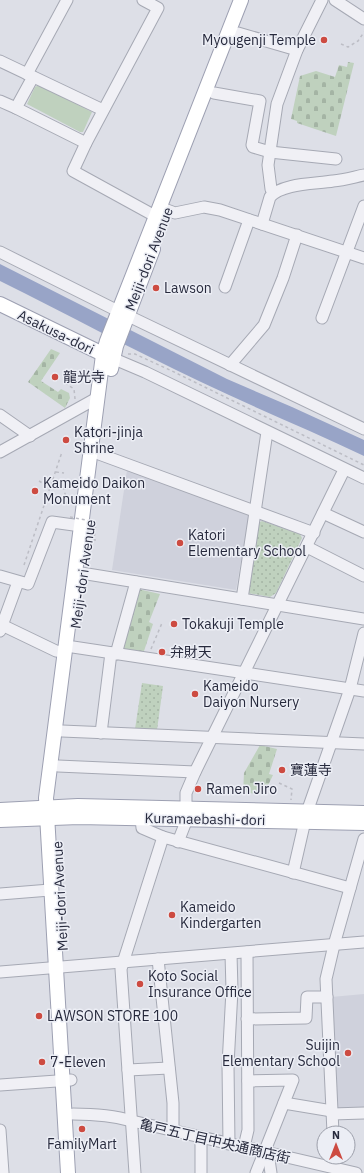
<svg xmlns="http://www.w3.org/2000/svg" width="364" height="1173" font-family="'IBM Plex Sans','Noto Sans JP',sans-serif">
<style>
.built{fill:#cfd1dc}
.green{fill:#bfd1be}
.cemetery{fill:url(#cemetery-stones)}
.park{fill:url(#park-dots)}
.water{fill:#98a4c7}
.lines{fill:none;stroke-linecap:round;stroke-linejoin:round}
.minor-casing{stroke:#a6a9b4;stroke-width:13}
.major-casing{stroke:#9da0b2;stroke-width:16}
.path{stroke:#bcbdc5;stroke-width:1.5;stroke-dasharray:3 3;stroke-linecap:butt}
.minor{stroke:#f0f0f5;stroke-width:11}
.major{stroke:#fff;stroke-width:14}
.path-bridge{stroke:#bcbdc5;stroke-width:1.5;stroke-dasharray:3 3;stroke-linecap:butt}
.poi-dot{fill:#cd4b41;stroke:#eceef5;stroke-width:1.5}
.labels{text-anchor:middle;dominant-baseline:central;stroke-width:3;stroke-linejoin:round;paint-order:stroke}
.poi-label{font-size:14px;fill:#272a3d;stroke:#eceef5;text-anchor:start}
.street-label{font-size:14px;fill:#272a3d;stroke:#eceef5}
</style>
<defs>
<pattern id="cemetery-stones" width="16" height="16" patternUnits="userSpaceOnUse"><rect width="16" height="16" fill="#bfd1be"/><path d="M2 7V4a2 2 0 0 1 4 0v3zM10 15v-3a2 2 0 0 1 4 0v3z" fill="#a4b4a4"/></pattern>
<pattern id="park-dots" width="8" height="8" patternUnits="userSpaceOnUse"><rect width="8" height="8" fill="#bfd1be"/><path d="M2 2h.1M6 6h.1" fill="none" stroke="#a4b4a4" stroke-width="1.8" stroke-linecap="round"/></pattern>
</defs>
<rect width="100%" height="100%" fill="#dddfe7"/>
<!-- built -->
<g class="built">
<path d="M127,470L249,515L236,590L112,570Z"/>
<path d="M364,994V1109L337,1110L331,997Z"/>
</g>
<!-- green -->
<path class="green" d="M39,85L92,112L83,132H80L27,104L35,87Z"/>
<!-- cemetery -->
<g class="cemetery">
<path d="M348,62L354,63L336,136L297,123V121L291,119L300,76L316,71L335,77L339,65L347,67Z"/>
<path d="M51,349L60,353L41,381L58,392L61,389L69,393L70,398L65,408L28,382Z"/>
<path d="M138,589L160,594L149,622L153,624L143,654L123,651L121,648Z"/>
<path d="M260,745L277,749L269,774L273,775L264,794L243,793L244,773Z"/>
</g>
<!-- park -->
<g class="park">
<path d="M262,521L300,534L302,538L276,593L270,597L248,593L258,523Z"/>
<path d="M142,683L163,686L157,730L135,729Z"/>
</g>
<!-- water -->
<path class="water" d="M0,264L227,379L292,407L364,440V456C310,430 255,408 201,382C133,350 67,314 0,281Z"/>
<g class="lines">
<!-- minor casing -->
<g class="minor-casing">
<g id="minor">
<path d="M335,0L364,19"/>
<path d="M238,33L297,50"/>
<path d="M0,61L103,110"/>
<path d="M27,74L67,0"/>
<path d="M33,77L16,108L86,143L158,8L143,0"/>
<path d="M214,93L260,101L252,145L253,147L270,152L336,159"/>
<path d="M0,101L16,108"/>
<path d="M86,143L73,171L155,216"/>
<path d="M273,193L271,189L268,165L277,104L297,50L322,0"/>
<path d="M159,207L175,213L204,207L220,210L364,258"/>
<path d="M262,224L270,197C282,183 316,184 333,181C344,180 354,177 364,175"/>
<path d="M0,252L118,311L364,429"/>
<path d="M225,287L249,220"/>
<path d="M322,318L364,206"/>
<path d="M112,358L145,372L364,478"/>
<path d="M230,365L264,325L283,278L297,235"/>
<path d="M0,415L30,436"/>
<path d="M0,452L97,398"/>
<path d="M99,454L314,533"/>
<path d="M323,513L364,532"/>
<path d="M307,547L364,576"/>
<path d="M75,572L364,619"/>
<path d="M0,576L28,584L52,522L81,526"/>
<path d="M242,599L267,432"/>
<path d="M2,625L56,651L65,652"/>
<path d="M0,631L18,582"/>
<path d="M73,647L364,691"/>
<path d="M116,654L136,582"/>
<path d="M62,731L364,744"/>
<path d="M101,733L111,653"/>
<path d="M58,766L195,772"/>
<path d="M186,808V793L195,772L344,470"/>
<path d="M141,818L142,828L163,837L350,888"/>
<path d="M178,842L187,819"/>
<path d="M293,873L307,812L350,689L364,633"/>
<path d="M0,894L50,890"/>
<path d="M158,959L173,1103V1131"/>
<path d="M0,972L364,942"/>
<path d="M247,1019L306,1018L307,997H327"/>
<path d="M128,1070L169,1068"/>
<path d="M248,1081L293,1080L256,1173"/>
<path d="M0,1085L71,1080"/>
<path d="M284,1103L332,1111"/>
<path d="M73,1114C94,1114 112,1115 132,1121L356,1173"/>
<path d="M332,1114L364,1113"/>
<path d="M0,1130L3,1173"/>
<path d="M333,1133L326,979L334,945L364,839"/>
<path d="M201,1137V1173"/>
<path d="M229,1144L228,1065L232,990L231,954"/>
<path d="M244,1147L248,1130L247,952"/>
<path d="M268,1153L271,1173"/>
<path d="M135,1173L121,969L163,837"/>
</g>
</g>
<!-- major casing -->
<g class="major-casing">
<g id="major">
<path d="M0,304L111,358"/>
<path d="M111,369L116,346L153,249"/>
<path d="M0,810L78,806L364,813"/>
<path d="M0,820L79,817L364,823"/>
<path d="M68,1173L46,798L103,355L107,341L241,0"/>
</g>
</g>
<!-- path -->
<g class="path">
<path d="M341,44L348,47L358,41L364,32"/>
<path d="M128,354H135L172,371L364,465"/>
<path d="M65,383L74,389L75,399"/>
<path d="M56,472L64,473"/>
<path d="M39,481L51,488"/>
<path d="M51,487L65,489V502"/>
<path d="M48,499L73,504"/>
<path d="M96,540H94L96,522"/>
<path d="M24,565L62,452"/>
<path d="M151,649L162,623"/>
<path d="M279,783L292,789L291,800"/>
</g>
<!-- minor -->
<use href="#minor" class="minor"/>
<!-- major -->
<use href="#major" class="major"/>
<!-- path-bridge -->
<path class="path-bridge" d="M70,517L96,522"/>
</g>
<!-- markers -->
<g class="poi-dot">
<circle cx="324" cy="40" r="4"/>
<circle cx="156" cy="288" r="4"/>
<circle cx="55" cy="377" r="4"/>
<circle cx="66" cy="440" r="4"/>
<circle cx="35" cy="491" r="4"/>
<circle cx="180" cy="543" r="4"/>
<circle cx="174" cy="624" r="4"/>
<circle cx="162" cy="652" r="4"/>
<circle cx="195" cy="694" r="4"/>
<circle cx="282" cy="770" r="4"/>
<circle cx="198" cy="789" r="4"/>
<circle cx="172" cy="915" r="4"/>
<circle cx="140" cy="984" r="4"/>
<circle cx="39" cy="1016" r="4"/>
<circle cx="348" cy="1053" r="4"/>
<circle cx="42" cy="1062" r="4"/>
<circle cx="82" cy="1129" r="4"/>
</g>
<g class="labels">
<!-- poi labels -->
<g class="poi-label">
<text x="316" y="40" text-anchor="end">Myougenji Temple</text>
<text x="164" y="288">Lawson</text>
<text x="63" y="377">龍光寺</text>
<text x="74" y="432">Katori-jinja<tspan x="74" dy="16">Shrine</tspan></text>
<text x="43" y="483">Kameido Daikon<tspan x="43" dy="16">Monument</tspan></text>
<text x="188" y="535">Katori<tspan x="188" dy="16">Elementary School</tspan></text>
<text x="182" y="624">Tokakuji Temple</text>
<text x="170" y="652">弁財天</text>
<text x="203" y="686">Kameido<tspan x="203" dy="16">Daiyon Nursery</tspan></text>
<text x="290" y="770">寶蓮寺</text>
<text x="206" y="789">Ramen Jiro</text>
<text x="180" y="907">Kameido<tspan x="180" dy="16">Kindergarten</tspan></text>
<text x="148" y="976">Koto Social<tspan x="148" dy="16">Insurance Office</tspan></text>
<text x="47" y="1016">LAWSON STORE 100</text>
<text x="340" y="1045" text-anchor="end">Suijin<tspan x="340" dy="16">Elementary School</tspan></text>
<text x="50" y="1062">7-Eleven</text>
<text x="82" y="1144" text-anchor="middle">FamilyMart</text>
</g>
<!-- street labels -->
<g class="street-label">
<text transform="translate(149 259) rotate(-69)">Meiji-dori Avenue</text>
<text transform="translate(56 332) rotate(26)">Asakusa-dori</text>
<text transform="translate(83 574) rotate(-82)">Meiji-dori Avenue</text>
<text transform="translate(205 819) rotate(1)">Kuramaebashi-dori</text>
<text transform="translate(60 896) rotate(-93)">Meiji-dori Avenue</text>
<text transform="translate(215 1141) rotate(13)">亀戸五丁目中央通商店街</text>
</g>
</g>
<!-- north arrow -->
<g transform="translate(336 1145)"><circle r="19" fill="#eceef5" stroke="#9da0ab"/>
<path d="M0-3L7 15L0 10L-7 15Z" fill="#cd4b41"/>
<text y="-6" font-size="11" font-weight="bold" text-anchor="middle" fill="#272a3d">N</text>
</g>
</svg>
